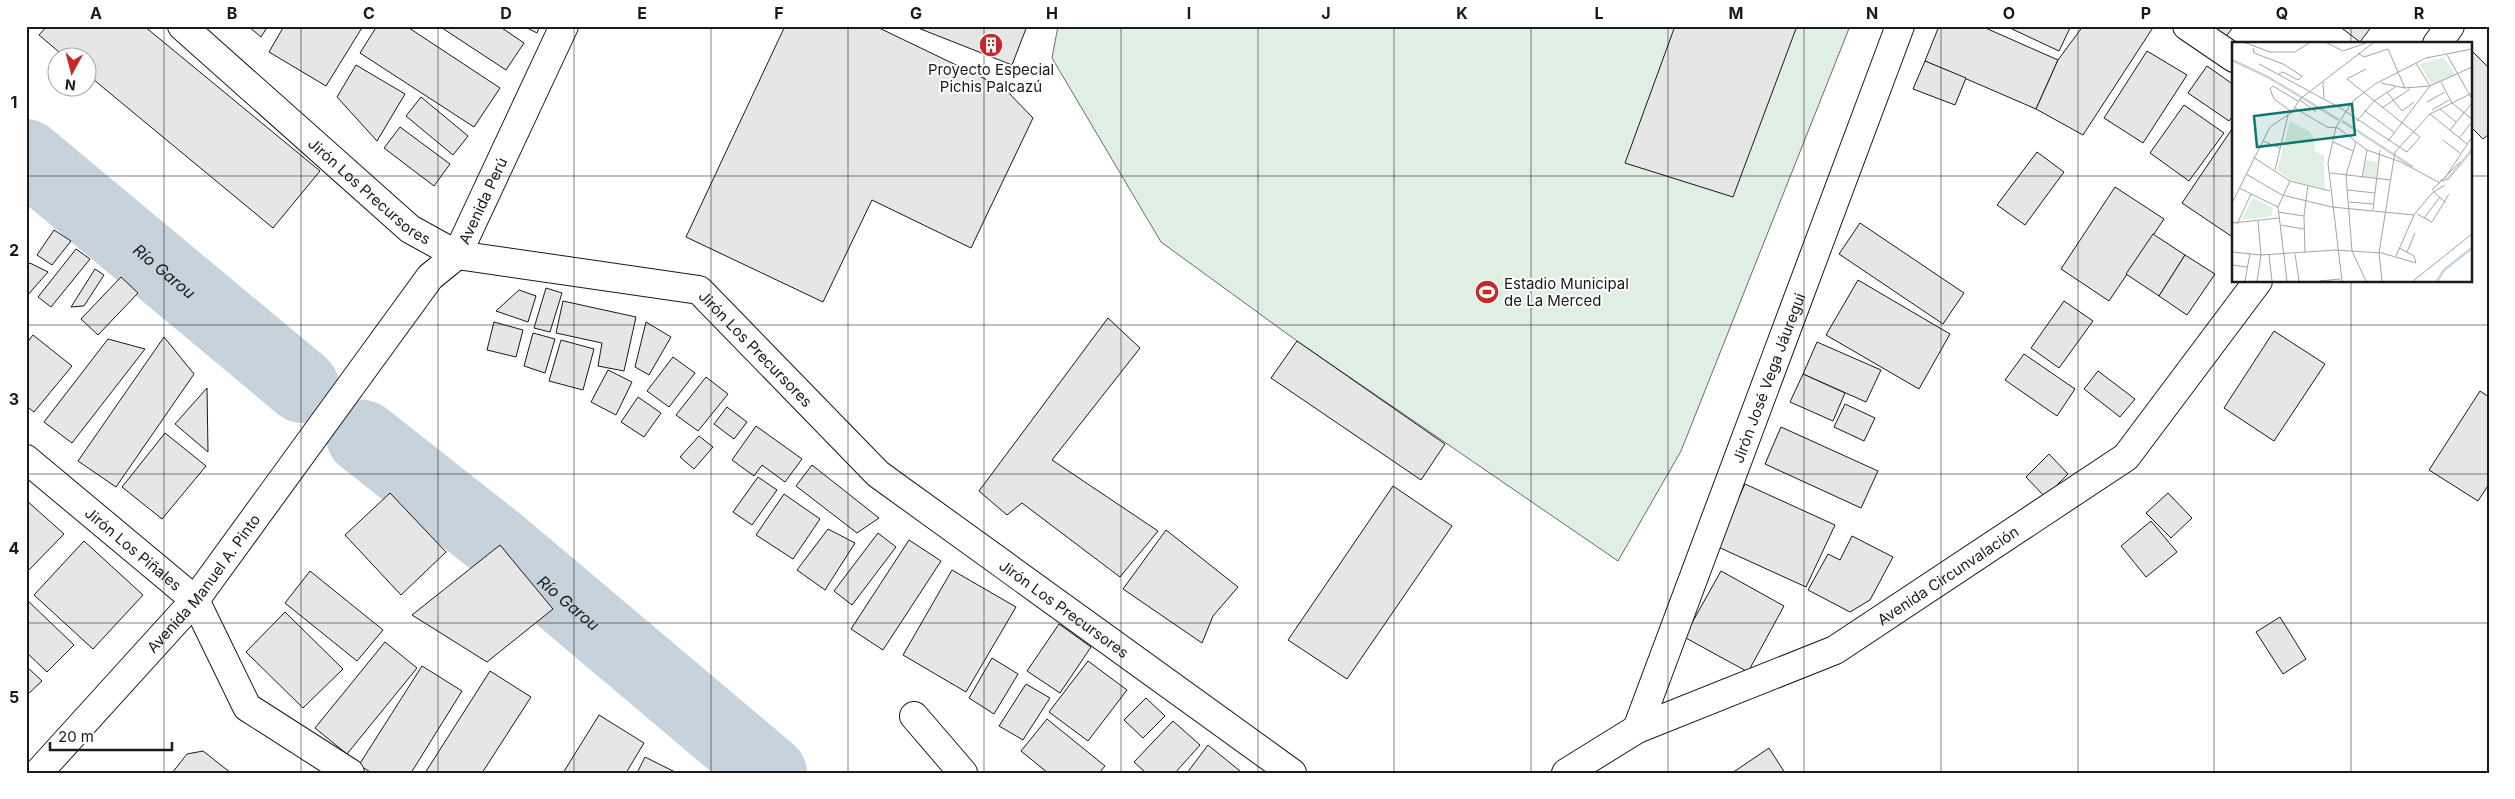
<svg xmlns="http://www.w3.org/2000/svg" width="2515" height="799" font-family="Inter,sans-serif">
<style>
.green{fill:#e0efe3;stroke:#6a6a6a}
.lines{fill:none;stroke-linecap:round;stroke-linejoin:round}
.river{stroke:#c6d2dc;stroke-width:74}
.building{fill:#e6e6e6;stroke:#1a1a1a}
.minor-casing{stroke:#1a1a1a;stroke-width:30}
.trunk-casing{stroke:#1a1a1a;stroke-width:30}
.minor{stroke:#fff;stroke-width:28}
.trunk{stroke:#fff;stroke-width:28}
.grid{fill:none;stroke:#1a1a1a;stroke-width:1;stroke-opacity:0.55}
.labels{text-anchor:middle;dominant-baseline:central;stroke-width:4;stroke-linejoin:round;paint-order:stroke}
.poi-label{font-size:15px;fill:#1a1a1a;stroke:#fff}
.street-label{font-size:15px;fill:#1a1a1a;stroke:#fff}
.water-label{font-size:16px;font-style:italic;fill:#1a1a1a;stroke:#fff}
.inset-river{fill:none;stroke:#c6d2dc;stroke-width:2.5}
.inset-road{fill:none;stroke:#a3a3a3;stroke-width:1}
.view{fill:#0f766e;fill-opacity:0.15;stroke:#0f766e;stroke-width:2.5}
.inset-edge{fill:none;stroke:#1a1a1a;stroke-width:2.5}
.neatline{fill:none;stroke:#1a1a1a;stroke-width:2}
.grid-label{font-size:16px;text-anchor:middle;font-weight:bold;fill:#1a1a1a}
</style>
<rect width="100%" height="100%" fill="#fff"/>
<!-- green -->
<path class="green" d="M1058,26H1850L1681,451L1618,561L1297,341L1161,242L1052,58Z"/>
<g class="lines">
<!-- river -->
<g class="river">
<path id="s1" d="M26,156L302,386"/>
<path id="s2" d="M363,437L500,545L770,773"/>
</g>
</g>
<!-- building -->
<g class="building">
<path d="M47,26H144L320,171L273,228L88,75V58H66L39,35Z"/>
<path d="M248,26H268L261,37Z"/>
<path d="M284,26H363L326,86L269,52Z"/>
<path d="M377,26H406L500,88L474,127L360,53Z"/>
<path d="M439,26H499L524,43L506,70Z"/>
<path d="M523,26H540L537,33Z"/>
<path d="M785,26H875L1004,88L1033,118L971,248L872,200L823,302L686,237Z"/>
<path d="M913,26H1027L1012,65Z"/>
<path d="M1675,26H1797L1733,197L1625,163Z"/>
<path d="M1939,26H1981L2058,60L2036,109L1925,61Z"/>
<path d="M2013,26H2071L2059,51L2012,29Z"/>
<path d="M2083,26H2154L2083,135L2036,109L2058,60Z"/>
<path d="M2207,26H2234L2224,39Z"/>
<path d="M2339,26H2372L2360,42Z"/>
<path d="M2147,51L2187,75L2143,143L2104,118Z"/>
<path d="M2472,51L2489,68V134L2483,139L2471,127Z"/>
<path d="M1925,61L1966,78L1955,105L1913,89Z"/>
<path d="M356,65L405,94L377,141L337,97Z"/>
<path d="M2207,66L2234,85V114L2229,121L2188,93Z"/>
<path d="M421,97L468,136L453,155L406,116Z"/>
<path d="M2184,105L2224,133L2189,181L2150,153Z"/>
<path d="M2234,126V233L2231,236L2182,203Z"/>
<path d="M400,127L450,164L434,186L384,148Z"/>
<path d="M2037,152L2064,172L2025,225L1997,205Z"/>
<path d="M2115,187L2164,219L2109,301L2061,269Z"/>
<path d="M1860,223L1964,293L1943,324L1839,254Z"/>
<path d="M54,230L71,241L52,265L37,255Z"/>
<path d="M2153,234L2185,255L2159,296L2126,274Z"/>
<path d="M76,249L90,259L51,307L38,297Z"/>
<path d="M2185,255L2215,274L2187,315L2159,296Z"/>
<path d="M30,263L48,272L26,297V267Z"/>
<path d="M95,269L104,275L84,306L71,307Z"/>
<path d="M121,277L138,293L98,335L81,319Z"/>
<path d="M1858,280L1950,334L1919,389L1826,335Z"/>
<path d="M546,288L562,293L550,332L534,328Z"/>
<path d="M519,290L536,296L528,322L496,311Z"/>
<path d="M563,301L636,317L624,371L598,366L602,343L556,333Z"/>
<path d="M2064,301L2093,321L2059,368L2031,348Z"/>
<path d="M1108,318L1140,348L1052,460L1158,531L1120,577L1022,503L1007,515L979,491Z"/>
<path d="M494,322L523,330L516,357L487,350Z"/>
<path d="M646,322L671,337L649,375L635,367Z"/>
<path d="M2274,331L2325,364L2274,441L2224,408Z"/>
<path d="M533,333L555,339L545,373L524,366Z"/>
<path d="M33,335L72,366L34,412L26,406V344Z"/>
<path d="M164,337L194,374L116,487L78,461Z"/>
<path d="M108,339L145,349L72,443L44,422Z"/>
<path d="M561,340L594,349L583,390L549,381Z"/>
<path d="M1297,341L1445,444L1421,480L1271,378Z"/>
<path d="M1817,342L1881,370L1866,402L1803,374Z"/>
<path d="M2024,354L2075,389L2057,416L2005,380Z"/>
<path d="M673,357L695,373L669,407L647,391Z"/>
<path d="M608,370L632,382L616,415L591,402Z"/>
<path d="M2098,371L2135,399L2120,417L2084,389Z"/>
<path d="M1803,374L1845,393L1833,421L1790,402Z"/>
<path d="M706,377L728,394L698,431L676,415Z"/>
<path d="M207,388L208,452L175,424Z"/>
<path d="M2480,391L2489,397V484L2478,501L2429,470Z"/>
<path d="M638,397L661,413L644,437L621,422Z"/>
<path d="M1845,404L1875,418L1864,441L1834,427Z"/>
<path d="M727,407L747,422L734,439L714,424Z"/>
<path d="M756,426L802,459L785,482L762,465L754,476L732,460Z"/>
<path d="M1781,427L1878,471L1861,508L1765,464Z"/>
<path d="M165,433L206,466L162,519L122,487Z"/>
<path d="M699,436L713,447L694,469L680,457Z"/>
<path d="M2049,454L2068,474L2045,497L2026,477Z"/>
<path d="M812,465L879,518L857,533L796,486Z"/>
<path d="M758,477L777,490L752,525L733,512Z"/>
<path d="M1745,484L1835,525L1806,587L1716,546Z"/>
<path d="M1393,486L1452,526L1347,679L1288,640Z"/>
<path d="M390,493L446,552L401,595L345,535Z"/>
<path d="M2168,493L2192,518L2171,538L2146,513Z"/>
<path d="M784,494L820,519L793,559L756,535Z"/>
<path d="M26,500L64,534L26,573Z"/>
<path d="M2151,521L2177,552L2146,577L2121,546Z"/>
<path d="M828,529L855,543L825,590L797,570Z"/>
<path d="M1166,530L1238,587L1213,616L1202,643L1123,589Z"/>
<path d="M878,533L896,547L852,605L834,591Z"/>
<path d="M1852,536L1893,557L1870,600L1850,612L1808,590L1828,554L1840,560Z"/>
<path d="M909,540L941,561L883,650L851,629Z"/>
<path d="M84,541L143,595L93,649L34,595Z"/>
<path d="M500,545L553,609L487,662L412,615Z"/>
<path d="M952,570L1016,607L966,692L903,655Z"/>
<path d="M310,571L383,630L357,661L285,603Z"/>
<path d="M1721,571L1784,606L1748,672L1684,637Z"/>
<path d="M26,599L74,645L47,672L26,652Z"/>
<path d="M285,612L343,669L303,708L246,652Z"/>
<path d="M2280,617L2306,659L2283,674L2256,632Z"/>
<path d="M1059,624L1091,647L1060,693L1027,671Z"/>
<path d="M385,642L417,668L347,754L315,728Z"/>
<path d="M992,658L1018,674L994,714L969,698Z"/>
<path d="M1088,661L1127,690L1088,741L1049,712Z"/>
<path d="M26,666L42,681L26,696Z"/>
<path d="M422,666L462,691L411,773H372L359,765Z"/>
<path d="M490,671L531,697L482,773H425Z"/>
<path d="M1026,684L1050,698L1023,740L999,726Z"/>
<path d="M1146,698L1165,716L1143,738L1124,720Z"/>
<path d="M599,715L644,743L626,773H563Z"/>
<path d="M1047,719L1105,766L1099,773H1048L1021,751Z"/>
<path d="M1173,721L1200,745L1175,773H1146L1134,762Z"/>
<path d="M1208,745L1240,771L1239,773H1187Z"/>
<path d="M1769,748L1785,773H1732Z"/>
<path d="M203,751L231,773H172L187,754Z"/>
<path d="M645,757L677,773H637Z"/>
</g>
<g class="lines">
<!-- minor casing -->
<g class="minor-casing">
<g id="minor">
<path id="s3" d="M182,26L410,229L457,255L699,290L878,474L1292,773"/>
<path d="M2187,26L2234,58"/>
<path d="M2437,44L2450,26"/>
<path id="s4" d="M26,459L195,600L247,707L350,773"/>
<path d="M914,716L963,773"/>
<path id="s5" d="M1637,729L1900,26"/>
<path id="s6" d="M1566,773L1637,729L1835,650L2126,457L2258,281"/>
</g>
</g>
<!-- trunk casing -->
<g class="trunk-casing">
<g id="trunk">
<path id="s7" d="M38,773L195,600L430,277L457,255L564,26"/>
</g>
</g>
<!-- minor -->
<use href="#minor" class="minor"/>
<!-- trunk -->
<use href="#trunk" class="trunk"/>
</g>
<!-- grid -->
<path class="grid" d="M164,26V773M301,26V773M438,26V773M574,26V773M711,26V773M848,26V773M984,26V773M1121,26V773M1258,26V773M1394,26V773M1531,26V773M1668,26V773M1804,26V773M1941,26V773M2078,26V773M2214,26V773M2351,26V44M26,176H2234M2471,176H2489M2351,281V773M26,325H2489M26,474H2489M26,623H2489"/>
<!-- icons -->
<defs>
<g id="building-disc" transform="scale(1.25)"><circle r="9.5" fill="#c62828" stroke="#fff"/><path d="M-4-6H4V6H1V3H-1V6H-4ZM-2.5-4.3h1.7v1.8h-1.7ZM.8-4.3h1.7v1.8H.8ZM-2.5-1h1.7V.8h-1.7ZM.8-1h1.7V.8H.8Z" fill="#fff"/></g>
<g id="stadium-disc" transform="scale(1.25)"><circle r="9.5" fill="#c62828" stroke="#fff"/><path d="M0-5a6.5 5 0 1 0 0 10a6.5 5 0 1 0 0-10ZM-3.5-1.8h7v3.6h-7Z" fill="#fff"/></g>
</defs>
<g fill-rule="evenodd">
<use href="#building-disc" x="991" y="45"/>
<use href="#stadium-disc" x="1487" y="292"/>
</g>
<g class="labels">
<!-- poi labels -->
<g class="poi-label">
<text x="991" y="69">Proyecto Especial<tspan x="991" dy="17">Pichis Palcazú</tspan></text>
<text x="1504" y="283" text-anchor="start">Estadio Municipal<tspan x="1504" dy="17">de La Merced</tspan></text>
</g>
<!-- street labels -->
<g class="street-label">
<text stroke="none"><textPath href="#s3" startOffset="250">Jirón Los Precursores</textPath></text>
<text stroke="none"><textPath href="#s7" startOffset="728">Avenida Perú</textPath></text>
<text stroke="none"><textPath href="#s3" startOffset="685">Jirón Los Precursores</textPath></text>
<text stroke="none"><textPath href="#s5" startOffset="375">Jirón José Vega Jáuregui</textPath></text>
<text stroke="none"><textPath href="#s4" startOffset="140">Jirón Los Piñales</textPath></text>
<text stroke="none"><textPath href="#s6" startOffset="432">Avenida Circunvalación</textPath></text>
<text stroke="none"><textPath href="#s7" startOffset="252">Avenida Manuel A. Pinto</textPath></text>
<text stroke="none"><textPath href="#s3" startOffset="1090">Jirón Los Precursores</textPath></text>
</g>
<!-- water labels -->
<g class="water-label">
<text stroke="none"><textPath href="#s1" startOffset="180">Río Garou</textPath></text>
<text stroke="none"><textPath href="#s2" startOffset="264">Río Garou</textPath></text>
</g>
</g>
<!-- overview -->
<g transform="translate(2232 42)">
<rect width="240" height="240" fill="#fff"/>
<path d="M212,15L223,33L200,43L188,22ZM58,79L77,89L82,96L83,109L92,114L93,147L59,138L45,128ZM134,118L145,120L144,136L131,135ZM21,156L41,166L40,174L9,178Z" fill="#e0efe3"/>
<path class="inset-river" d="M0,18L36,35L107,78M110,79L181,125M208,139L216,137L240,108M205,239L212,228L240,206"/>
<path class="inset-road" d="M14,1L38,10H63L77,1M95,1L111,9L134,1M21,6L22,11L51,22L70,34L66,38L51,30L47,32M126,11L132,15L156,7L173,46M215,13L240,57M27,22L110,67L175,110L188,95L115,37L134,27M91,40L92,56M209,40L220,61L240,77M149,41L173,46L198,44L240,25M155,50L170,69L182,60M68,58L84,70M195,60L213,50M63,66L95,85L106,86L135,108L169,120L208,141M150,66L178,47M208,67L224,80M132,68L163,91M200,68L217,58M60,70L42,57L38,47L41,44L66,59M198,72L235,102M125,79L142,59L163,45M218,88L240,61M227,96L240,80M211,98L228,111M31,99L48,106M156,99L198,44L184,21M101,100L121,109M124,100L114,133L120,209L134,239M21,115L58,139L98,149M43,128L56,73M98,131L159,138M14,132L50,153L100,165L182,173M130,136L135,108M213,136L240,95M7,146L46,165M116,148L143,151M200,148L228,120M201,149L214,161M117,160L141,162M0,161L38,85L60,70L68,57L141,1M141,168L148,108M46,170L72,174M185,172L200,180L217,152M192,176L208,155M0,181L47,176M5,182L19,152M49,183L72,187M167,206L182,214L184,221M0,210L29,213L103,208L150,211L184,221M175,210L183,191M73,211L72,174L76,143M63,212L67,239M37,213L40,239M164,214L182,173L200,151L213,143M0,223L15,225M13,239L18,211M25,239L29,213L26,179M55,239L46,165L58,139M88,239L108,237M110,239L96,121L104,85L121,59L143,42L194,16L240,7M150,239L147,211L163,110L198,72L240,51M181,239L240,192"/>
<path class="view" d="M120,62L123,93L25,105L22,74Z"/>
<rect width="240" height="240" class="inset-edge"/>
</g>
<!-- border -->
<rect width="2515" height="799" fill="none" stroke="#ffffff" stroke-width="55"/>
<!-- north arrow -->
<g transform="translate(72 72) rotate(187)"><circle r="24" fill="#ffffff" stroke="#a3a3a3"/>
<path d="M0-4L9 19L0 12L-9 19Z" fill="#c62828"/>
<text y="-8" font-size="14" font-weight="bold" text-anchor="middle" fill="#1a1a1a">N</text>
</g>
<!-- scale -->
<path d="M50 742v8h122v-8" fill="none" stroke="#1a1a1a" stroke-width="2.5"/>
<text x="58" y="742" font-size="15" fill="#1a1a1a" stroke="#ffffff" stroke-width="4" paint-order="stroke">20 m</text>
<rect x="28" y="28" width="2460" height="744" class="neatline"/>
<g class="grid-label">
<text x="96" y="19">A</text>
<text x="232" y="19">B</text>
<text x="369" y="19">C</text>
<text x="506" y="19">D</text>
<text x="642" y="19">E</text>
<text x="779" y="19">F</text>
<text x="916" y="19">G</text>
<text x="1052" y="19">H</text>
<text x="1189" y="19">I</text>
<text x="1326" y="19">J</text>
<text x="1462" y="19">K</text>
<text x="1599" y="19">L</text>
<text x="1736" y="19">M</text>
<text x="1872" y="19">N</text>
<text x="2009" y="19">O</text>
<text x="2146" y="19">P</text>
<text x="2282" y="19">Q</text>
<text x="2419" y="19">R</text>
<text x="14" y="108">1</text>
<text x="14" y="256">2</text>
<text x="14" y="405">3</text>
<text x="14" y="554">4</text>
<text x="14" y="703">5</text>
</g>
</svg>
